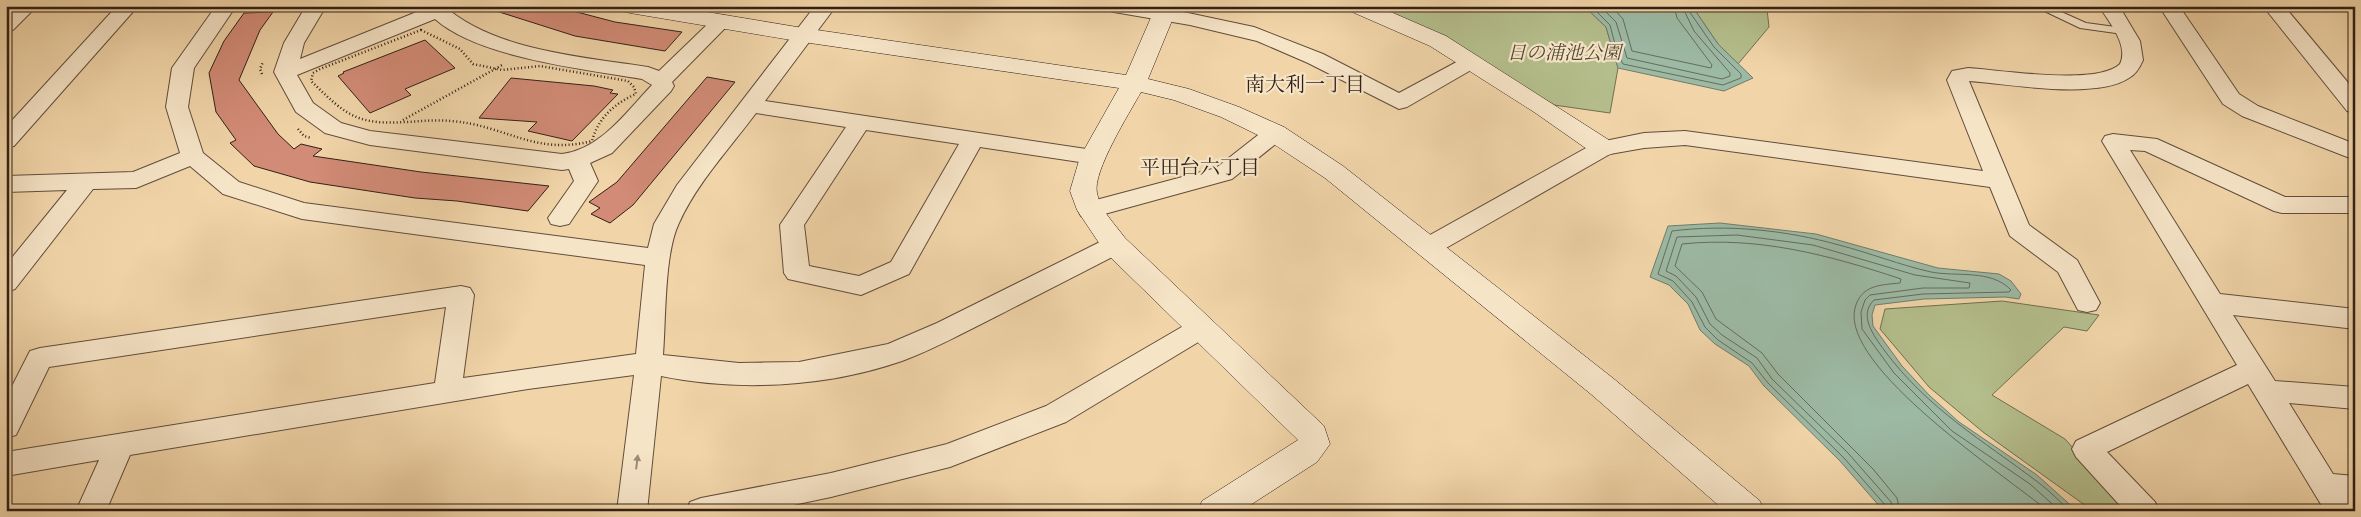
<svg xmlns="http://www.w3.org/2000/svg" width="2361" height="517" font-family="'IM FELL English','Noto Serif JP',serif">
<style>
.green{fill:#b4be8c;stroke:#726f51}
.water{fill:#9cb9a4;stroke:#717c6b}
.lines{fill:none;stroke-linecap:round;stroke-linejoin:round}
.shore{stroke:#666c5d;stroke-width:1}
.building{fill:#d28b77;stroke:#312016}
.lane-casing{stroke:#614d3b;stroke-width:2}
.street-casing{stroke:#614d3b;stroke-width:2}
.secondary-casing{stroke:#312016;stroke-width:1}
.path{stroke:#312016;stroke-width:2.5;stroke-dasharray:1 2.5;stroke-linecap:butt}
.lane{fill:#f6e4c7;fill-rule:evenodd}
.street{fill:#f6e4c7;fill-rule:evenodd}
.secondary{fill:#f6e4c7;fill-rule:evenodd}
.oneway{fill:#9d8c77}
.labels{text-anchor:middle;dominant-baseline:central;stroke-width:4.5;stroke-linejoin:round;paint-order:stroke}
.park-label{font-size:19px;font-style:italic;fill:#524834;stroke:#f6e4c7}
.neighbourhood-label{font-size:20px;fill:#312016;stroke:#f6e4c7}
</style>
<rect width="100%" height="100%" fill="#f1d5a9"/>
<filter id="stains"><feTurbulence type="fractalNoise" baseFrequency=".004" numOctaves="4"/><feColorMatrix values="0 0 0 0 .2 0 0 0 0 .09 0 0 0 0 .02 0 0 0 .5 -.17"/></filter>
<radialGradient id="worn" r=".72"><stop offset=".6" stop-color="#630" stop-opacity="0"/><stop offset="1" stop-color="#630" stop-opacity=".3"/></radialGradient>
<!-- green -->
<g class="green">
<path d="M1371,6H1584L1606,27L1618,68L1610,113L1554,105L1478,59Z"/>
<path d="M1692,6H1775L1767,9L1769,27L1738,64L1718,44Z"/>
<path d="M2002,301L2099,315L2087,331L2064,327L1992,395L2065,439L2129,511H2093L1983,432L1929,387L1880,329L1885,309Z"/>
</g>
<!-- water -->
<g class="water">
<path d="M1584,6H1692L1718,44L1753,78L1724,91L1618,68L1606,27Z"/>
<path d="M1720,223L1816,234L1938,268L1999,274L2011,281L2021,294L2019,299L2005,297L1924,299L1875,305L1872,315L1873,326L1902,366L1929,395L1959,422L2037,475L2077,511H1884L1881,508L1840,461L1764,386L1749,366L1715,344L1700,330L1688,304L1669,285L1650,277L1668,226Z"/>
</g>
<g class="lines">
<!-- shore -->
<g class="shore">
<path d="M1591,6L1610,25L1617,52L1623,64L1723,85L1741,78V74L1714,47L1689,11L1688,6"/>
<path d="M1600,6L1616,22L1627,58L1722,79L1730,76V73L1694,31L1682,6"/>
<path d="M1611,6L1623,19L1632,51L1711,68L1712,65L1677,18L1674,6"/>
<path d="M1887,511L1886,506L1844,458L1768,383L1752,363L1718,340L1705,327L1692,302L1673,281L1658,274L1672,231C1728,224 1785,230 1839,245C1870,253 1900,265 1931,272C1957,277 1991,269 2011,290L2009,292L1923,294L1874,300C1858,315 1874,336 1884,350C1929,410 1981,439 2039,483C2050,491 2060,502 2070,511"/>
<path d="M1893,511L1891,502L1848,453L1772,379L1757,358L1722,335L1710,324L1696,297L1676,276L1666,271L1677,237L1737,235L1813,245L1915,275L1970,283L1969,288H1923L1870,295L1865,300L1861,312L1862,329L1894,373L1952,431L2030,484L2060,511"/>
<path d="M1900,511L1897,498L1873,469L1778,374L1762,353L1716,319L1702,292L1675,266L1682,244C1758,236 1829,255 1901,279L1900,283C1880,285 1861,285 1855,308C1840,367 2006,476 2048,511"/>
</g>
</g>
<!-- building -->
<g class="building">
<path d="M494,6H554L615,22L682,32L665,51L575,36L493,10Z"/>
<path d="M273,12L260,30L239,80L278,134L294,149L301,144L322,149L313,156L421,172L549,186L528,211L457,201L415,198L310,182L254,166L230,143L236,140L216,112L209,73L224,41L244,13Z"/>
<path d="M425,40L455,68L405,89L411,95L370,113L338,76L344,73L343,72Z"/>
<path d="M707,77L735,82L633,205L610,223L591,214L600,208L589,202L617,182Z"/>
<path d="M511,78L594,86L613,90L610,93L618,94L572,141L528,131L537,122L479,118Z"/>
</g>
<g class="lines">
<!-- lane casing -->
<g class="lane-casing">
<path id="lane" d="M2034,6H2048L2086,23L2123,28L2128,31L2123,34L2080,28Z"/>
</g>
<!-- street casing -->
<g class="street-casing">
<g id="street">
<path d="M15,6H37L13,30L6,32V15Z"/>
<path d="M117,6H138L14,146L6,148V127Z"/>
<path d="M216,6H236L194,68L188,107L203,153L239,182L304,203L648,248L654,224L677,185L815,6H836L765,101L1093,150L1101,152L1105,157L1101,162L1093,164L980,147L909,274L861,295L788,279L784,273L780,225L846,127L756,113C730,148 697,183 679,223C664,254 666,319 663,355L739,363L799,362L888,344L937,323L1106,239L1115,236L1124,239L1127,245L1124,251C1081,273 1038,295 995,317C965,332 934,349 902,361C827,387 739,392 661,376L647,511H617L634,375L528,389L130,455L106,511H76L99,460L6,476V452L435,383L446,307L49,367L16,435L6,438V398L30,351L40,348L461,286L470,288L474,295L463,378L636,354L645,265L302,219L223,194L190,166L136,188L93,189L15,289L6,292V265L67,190L6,192V176L133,172L180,153L166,107L172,68ZM866,130L959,144L891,262L859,276L809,266L804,225Z"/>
<path d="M306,6H326L304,43L300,59L424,9L422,6H444C495,51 584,57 648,67L659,71L715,17L722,15L729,17L732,21L672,82L674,86L671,91L612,153L590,163L598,181L569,224L560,226L551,224L548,218L574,181L569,169L562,170L370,145L325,133L296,112L274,72L284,43ZM435,19C479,58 584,69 642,79L652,85C626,112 601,149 562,154L370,131L341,123L313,103L297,75Z"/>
<path d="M1104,6H1155L1254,27L1323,54L1399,93L1464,58L1471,56L1478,58L1482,62L1478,66L1407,107L1399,109L1308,63L1257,41L1190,25L1114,12L1107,10Z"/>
<path d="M2099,6H2119L2140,41L2143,60C2140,67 2136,74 2129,78C2096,100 2009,84 1969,81L2029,225L2077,260L2100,303L2096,310L2087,312L2078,310L2058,272L2010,236L1990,187L1685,145L1644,148L1610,154L1439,252L1430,255L1421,252L1418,246L1421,240L1595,143L1644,133L1685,131L1983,171L1947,80L1952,71L1968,68C2001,70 2097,86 2120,64C2129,45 2109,22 2099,6Z"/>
<path d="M2159,6H2179L2239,94L2258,106L2355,144V160L2242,116L2223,104Z"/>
<path d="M2263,6H2284L2355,91V113L2347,111Z"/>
<path d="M1275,126L1283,128L1286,133L1283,138L1232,179L1090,218L1081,216L1078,210L1081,204L1216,168L1267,128Z"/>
<path d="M2113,134L2157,139L2285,197H2355V213H2282L2274,211L2145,151L2130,150L2220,294L2355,309V329L2233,315L2275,381L2355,387V409L2289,403L2333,474L2355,476V500H2350L2355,511H2325L2248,384L2107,452L2155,502L2159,511H2125L2076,457L2072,449L2076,441L2237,365L2102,141L2105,136Z"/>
<path d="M1201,318L1210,321L1214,328L1210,335L1066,422L950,467L831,497L765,511H686L690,502L701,498L831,473L947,444L1046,406L1192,321Z"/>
</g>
</g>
<!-- secondary casing -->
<g class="secondary-casing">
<g id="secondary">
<path d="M619,6H671L803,28L1126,75L1156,6H1178L1148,79L1189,89L1239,107L1284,127L1343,166L1614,379L1760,501L1764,511H1725L1592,395L1325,178L1266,139L1221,117L1174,100L1141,92C1130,112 1092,172 1097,193C1100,210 1115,224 1125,238L1324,426L1330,444L1317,462L1241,511H1198L1202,501L1298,440L1105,252L1077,210L1070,191L1080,157L1119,88L803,42L630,13L622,11Z"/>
<path d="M1347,6H1377L1446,36L1612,142L1616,148L1612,154L1603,156L1594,154L1534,112L1430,46L1350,11Z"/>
</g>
</g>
<!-- path -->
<g class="path">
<path d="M421,30L460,49L473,64L502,70L540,66L628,81L634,87L636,94C615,103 598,118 592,141C535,156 505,125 451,121C421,118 387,128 359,118C340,111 326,95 311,81L313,73L320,69Z"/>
<path d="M262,74L260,69L263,62"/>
<path d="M403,120L504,64"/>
<path d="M298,129L304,136L311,138"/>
</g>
<!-- lane -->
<use href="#lane" class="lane"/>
<!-- street -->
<use href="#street" class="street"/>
<!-- secondary -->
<use href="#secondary" class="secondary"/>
</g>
<!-- one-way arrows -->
<defs><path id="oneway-solid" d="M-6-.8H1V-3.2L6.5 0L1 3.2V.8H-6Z" transform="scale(1.25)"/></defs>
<use class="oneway" href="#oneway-solid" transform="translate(637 462) rotate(-83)"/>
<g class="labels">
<!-- park labels -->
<g class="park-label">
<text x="1564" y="54">日の浦池公園</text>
</g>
<!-- neighbourhood labels -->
<g class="neighbourhood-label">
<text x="1305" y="85">南大利一丁目</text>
<text x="1200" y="168">平田台六丁目</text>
</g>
</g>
<!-- margin -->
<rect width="2361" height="517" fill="none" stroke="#f1d5a9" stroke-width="25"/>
<rect x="8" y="8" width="2346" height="502" fill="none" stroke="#312016" stroke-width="2.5"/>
<rect x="12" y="12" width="2336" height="492" fill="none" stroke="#312016"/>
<rect width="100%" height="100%" filter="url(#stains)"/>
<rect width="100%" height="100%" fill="url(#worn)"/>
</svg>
